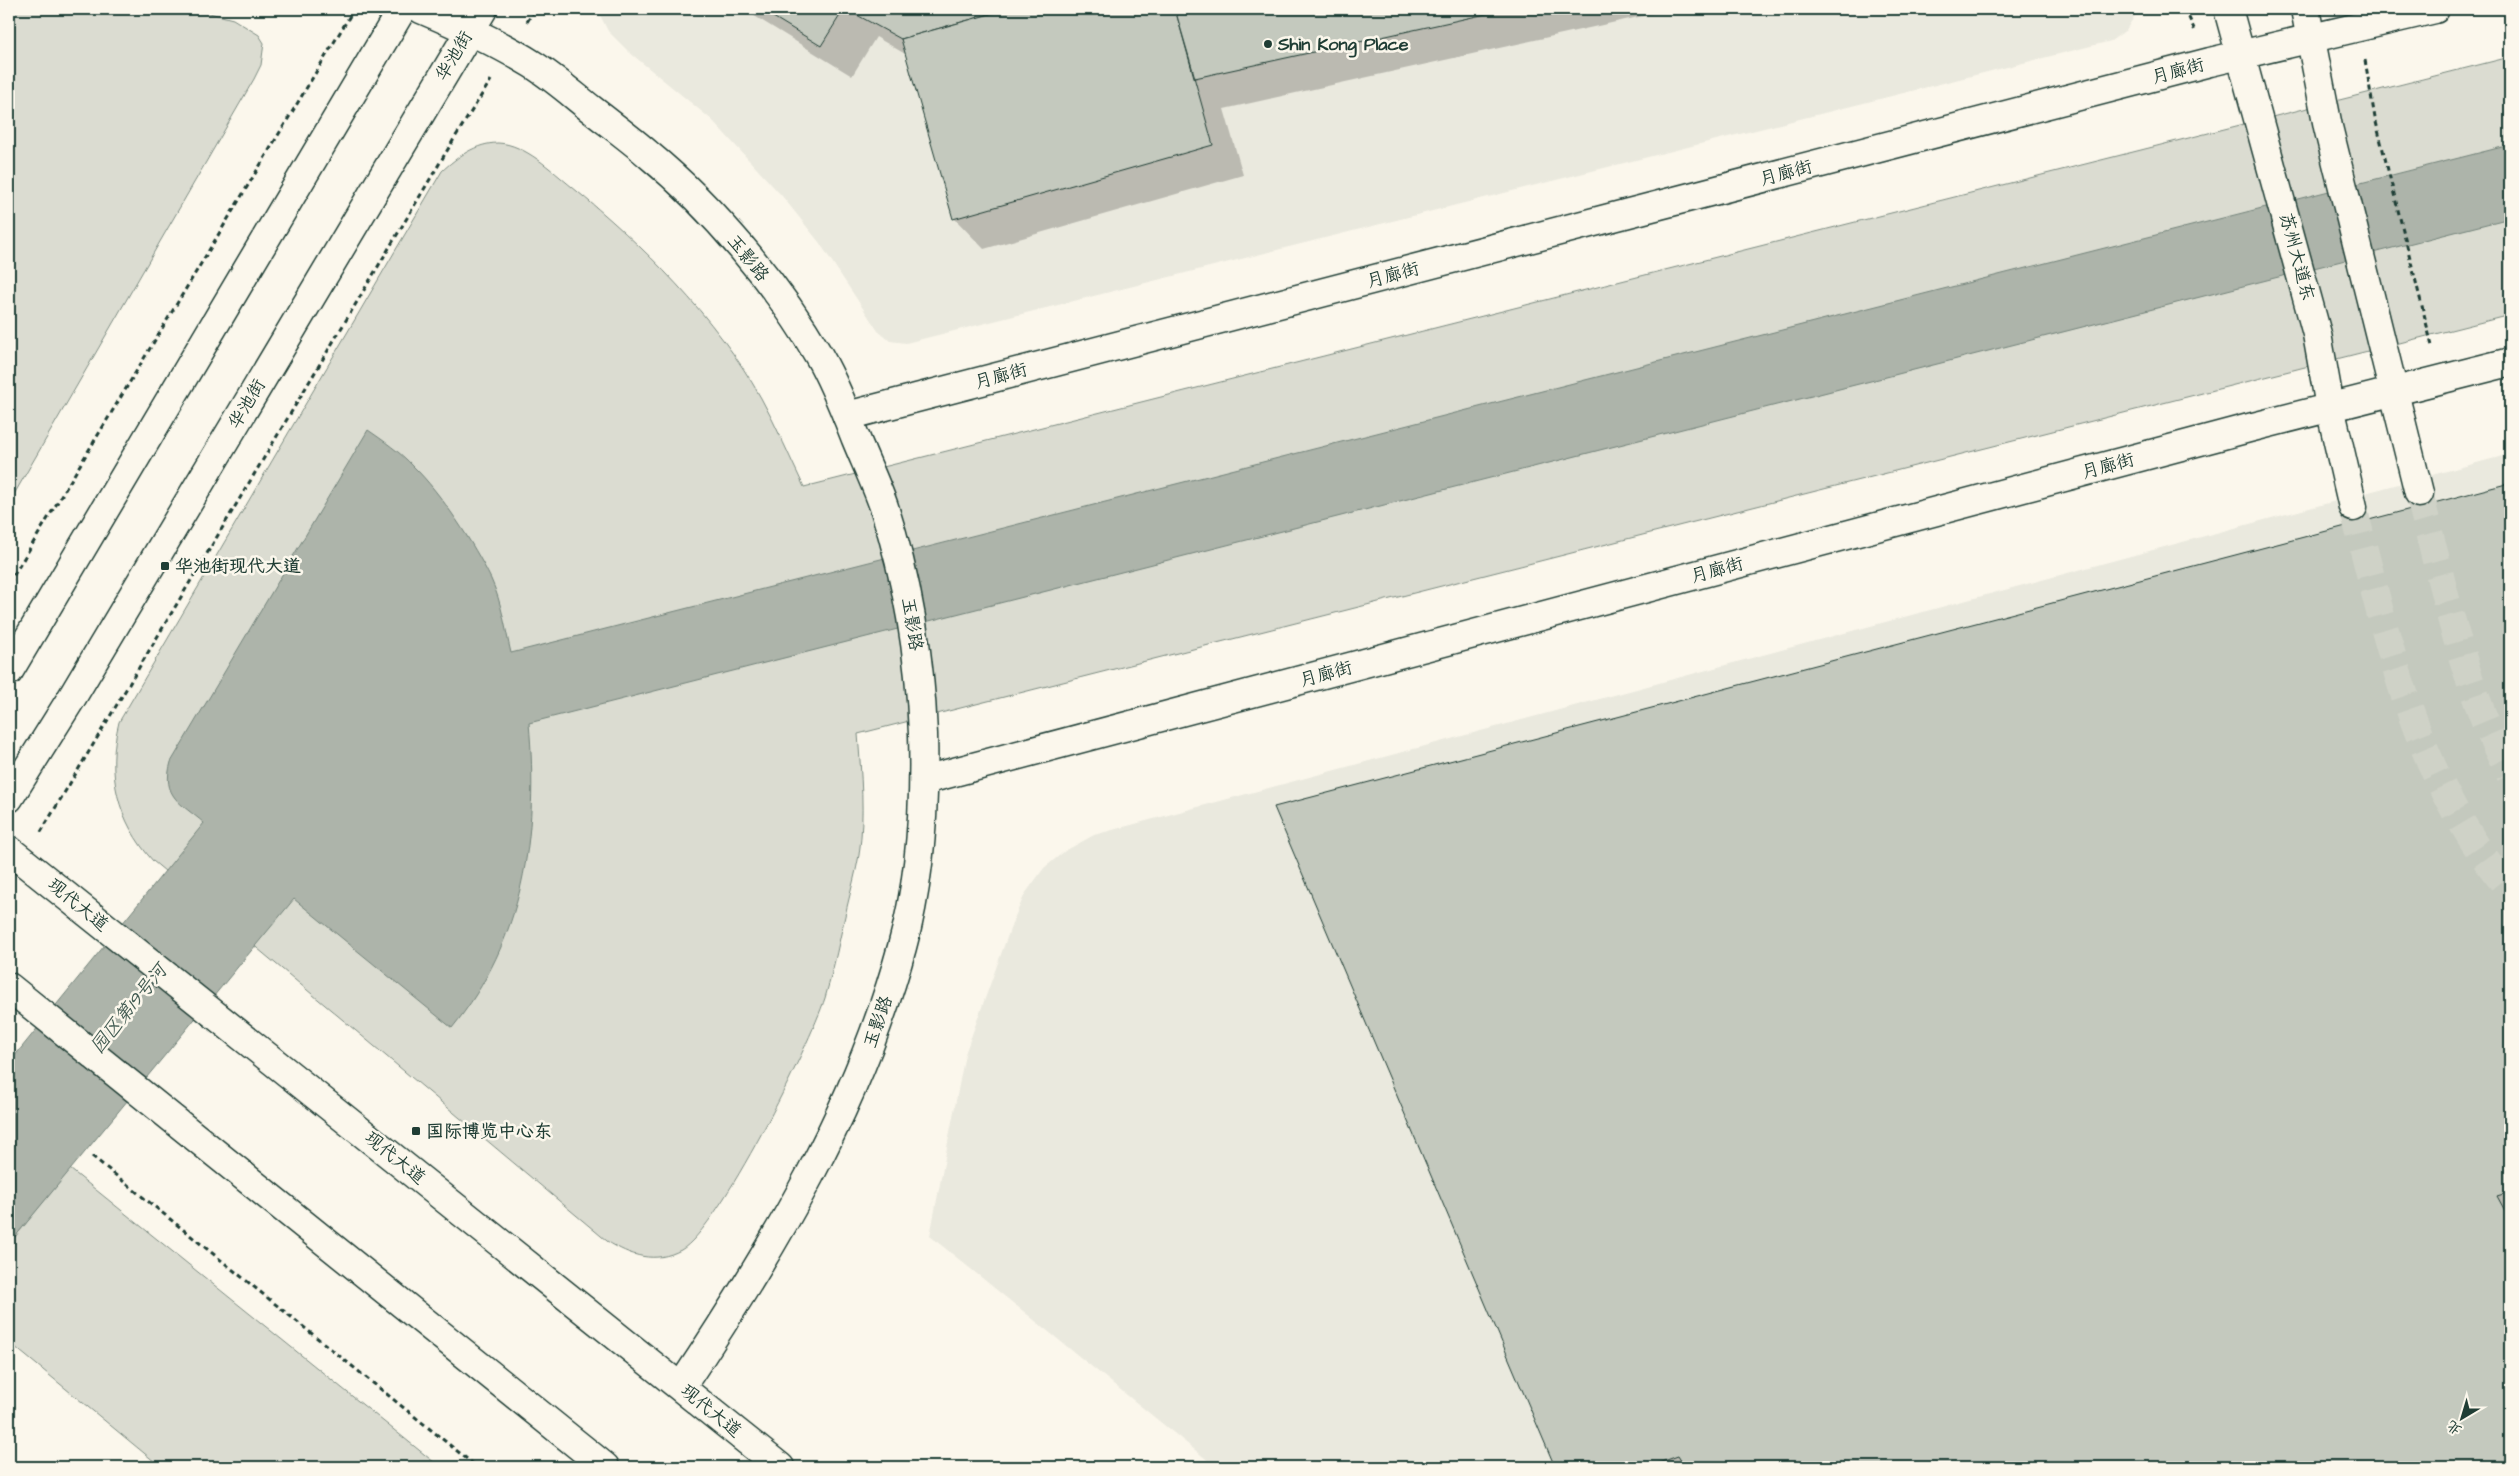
<svg xmlns="http://www.w3.org/2000/svg" width="2519" height="1476" font-family="'Architects Daughter','LXGW WenKai TC',sans-serif">
<style>
.built{fill:#eae9de}
.green{fill:#dbdcd1;stroke:#7d8c82}
.water{fill:#adb4aa;stroke:#74847b}
.shadow{fill:#0003}
.building{fill:#c4c9be;stroke:#1f3d34}
.lines{fill:none;stroke-linecap:round;stroke-linejoin:round}
.secondary-tunnel{stroke:#cfd2c7;stroke-width:28;stroke-dasharray:28 14;stroke-linecap:butt}
.secondary-casing{stroke:#1f3d34;stroke-width:31}
.primary-casing{stroke:#1f3d34;stroke-width:31}
.path{stroke:#1f3d34;stroke-width:3;stroke-dasharray:5 4;stroke-linecap:butt}
.secondary{stroke:#fbf7ec;stroke-width:28}
.primary{stroke:#fbf7ec;stroke-width:28}
.poi-dot{fill:#1f3d34;stroke:#fbf7ec;stroke-width:2}
.labels{text-anchor:middle;dominant-baseline:central;stroke-width:5;stroke-linejoin:round;paint-order:stroke}
.poi-label{font-size:18px;font-weight:bold;fill:#1f3d34;stroke:#fbf7ec;text-anchor:start}
.street-label{font-size:18px;fill:#1f3d34;stroke:#fbf7ec}
.water-label{font-size:19px;font-style:italic;fill:#425b52;stroke:#fbf7ec}
</style>
<rect width="100%" height="100%" fill="#fbf7ec"/>
<filter id="ink" filterUnits="userSpaceOnUse"><feTurbulence type="fractalNoise" baseFrequency=".02" numOctaves="2"/><feDisplacementMap in="SourceGraphic" scale="10" xChannelSelector="R" yChannelSelector="G"/><feConvolveMatrix kernelMatrix="1 2 1 2 8 2 1 2 1" color-interpolation-filters="sRGB"/></filter>
<g filter="url(#ink)">
<!-- built -->
<g class="built">
<path d="M597,9H2139L2126,30L2111,41L906,343L890,341L878,331L819,242L782,196L712,120L629,52L608,31Z"/>
<path d="M2510,454V1467H1216L930,1236L965,1054L1013,921L1025,894L1044,868L1065,851L1094,835Z"/>
</g>
<!-- green -->
<g class="green">
<path d="M9,9H194L233,19L259,35L264,43L261,65L254,79L9,503Z"/>
<path d="M2510,57V315L858,734C861,774 865,815 859,855C856,872 851,890 847,907C840,937 834,969 825,998C810,1044 719,1229 681,1250C655,1264 630,1256 607,1241L153,861C117,820 106,774 119,722L442,171C457,157 476,143 498,143C525,144 552,171 572,187C643,245 716,317 761,398C777,427 790,458 804,487Z"/>
<path d="M70,1169L440,1467H161L9,1342V1244Z"/>
</g>
<!-- water -->
<path class="water" d="M2510,145V218L529,723C539,835 524,939 452,1028L294,899L9,1244V1063L204,823C181,803 161,797 171,762L368,430C384,441 400,452 413,466C441,493 474,544 491,579C502,603 505,628 511,653Z"/>
<!-- shadow -->
<g class="shadow">
<path d="M743,9H1660L1661,12L1224,109L1243,175L984,249L954,218L907,55L876,37L852,76Z"/>
<path d="M2510,485V1202L2504,1204L2510,1215V1467H1686L1684,1464L1674,1467H1556L1276,808Z"/>
</g>
<!-- building -->
<g class="building">
<path d="M760,9H844L821,46Z"/>
<path d="M846,9H1008L901,39Z"/>
<path d="M1008,9H1175L1213,145L953,219L901,39Z"/>
<path d="M1175,9H1509L1195,78Z"/>
<path d="M2510,483V1192L2497,1196L2510,1220V1467H1685L1678,1456L1647,1467H1555L1274,807Z"/>
</g>
<g class="lines">
<!-- secondary-tunnel -->
<g class="secondary-tunnel">
<path d="M2419,493C2444,588 2463,687 2510,774"/>
<path d="M2353,507C2389,645 2415,779 2510,890"/>
</g>
<!-- secondary casing -->
<g class="secondary-casing">
<g id="secondary">
<path d="M421,9C459,25 497,42 532,64C553,77 572,94 591,109C610,124 631,139 649,155C712,207 778,285 819,356C834,382 845,411 856,439C865,461 876,484 884,507C908,581 920,657 923,734C925,805 921,879 902,947C858,1108 773,1249 681,1387"/>
<path d="M2228,9L2317,334L2330,407L2353,507"/>
<path d="M2305,9L2328,127L2419,493"/>
<path d="M847,416L2210,62L2435,9"/>
<path d="M924,780L2249,428L2510,362"/>
</g>
</g>
<!-- primary casing -->
<g class="primary-casing">
<g id="primary">
<path d="M9,671L402,9"/>
<path d="M9,798L71,699L483,9"/>
<path d="M9,850L780,1467"/>
<path d="M9,987L605,1467"/>
</g>
</g>
<!-- path -->
<g class="path">
<path d="M2185,9L2195,31"/>
<path d="M527,22L535,9"/>
<path d="M2365,60L2375,118L2432,346"/>
<path d="M2506,329L2510,297"/>
<path d="M9,583L354,9"/>
<path d="M41,832L454,139L491,80"/>
<path d="M92,1156L477,1467"/>
</g>
<!-- secondary -->
<use href="#secondary" class="secondary"/>
<!-- primary -->
<use href="#primary" class="primary"/>
</g>
</g>
<!-- markers -->
<g class="poi-dot">
<circle cx="1268" cy="44" r="5"/>
<rect x="160" y="561" width="10" height="10" rx="2.5"/>
<rect x="411" y="1126" width="10" height="10" rx="2.5"/>
</g>
<g class="labels">
<!-- poi labels -->
<g class="poi-label">
<text x="1278" y="44">Shin Kong Place</text>
<text x="175" y="566">华池街现代大道</text>
<text x="426" y="1131">国际博览中心东</text>
</g>
<!-- street labels -->
<g class="street-label">
<text transform="translate(454 56) rotate(-59)">华池街</text>
<text transform="translate(2178 71) rotate(-15)">月廊街</text>
<text transform="translate(1786 173) rotate(-15)">月廊街</text>
<text transform="translate(2297 257) rotate(75)">苏州大道东</text>
<text transform="translate(748 258) rotate(51)">玉影路</text>
<text transform="translate(1393 275) rotate(-15)">月廊街</text>
<text transform="translate(1001 376) rotate(-15)">月廊街</text>
<text transform="translate(247 404) rotate(-59)">华池街</text>
<text transform="translate(2108 466) rotate(-15)">月廊街</text>
<text transform="translate(1717 570) rotate(-15)">月廊街</text>
<text transform="translate(912 624) rotate(81)">玉影路</text>
<text transform="translate(1326 674) rotate(-15)">月廊街</text>
<text transform="translate(78 905) rotate(39)">现代大道</text>
<text transform="translate(878 1022) rotate(-71)">玉影路</text>
<text transform="translate(395 1158) rotate(39)">现代大道</text>
<text transform="translate(711 1411) rotate(39)">现代大道</text>
</g>
<!-- water labels -->
<g class="water-label">
<text transform="translate(129 1009) rotate(-51)">园区第19号河</text>
</g>
</g>
<!-- margin -->
<rect width="2519" height="1476" fill="none" stroke="#fbf7ec" stroke-width="30"/>
<rect x="15" y="15" width="2489" height="1446" fill="none" stroke="#1f3d34" stroke-width="2" filter="url(#ink)"/>
<!-- north arrow -->
<g transform="translate(2462 1418) rotate(218)" stroke="#fbf7ec" stroke-width="4" paint-order="stroke">
<path d="M0-4L9 19L0 12L-9 19Z" fill="#1f3d34"/>
<text y="-8" font-size="14" font-weight="bold" text-anchor="middle" fill="#1f3d34">北</text>
</g>
</svg>
